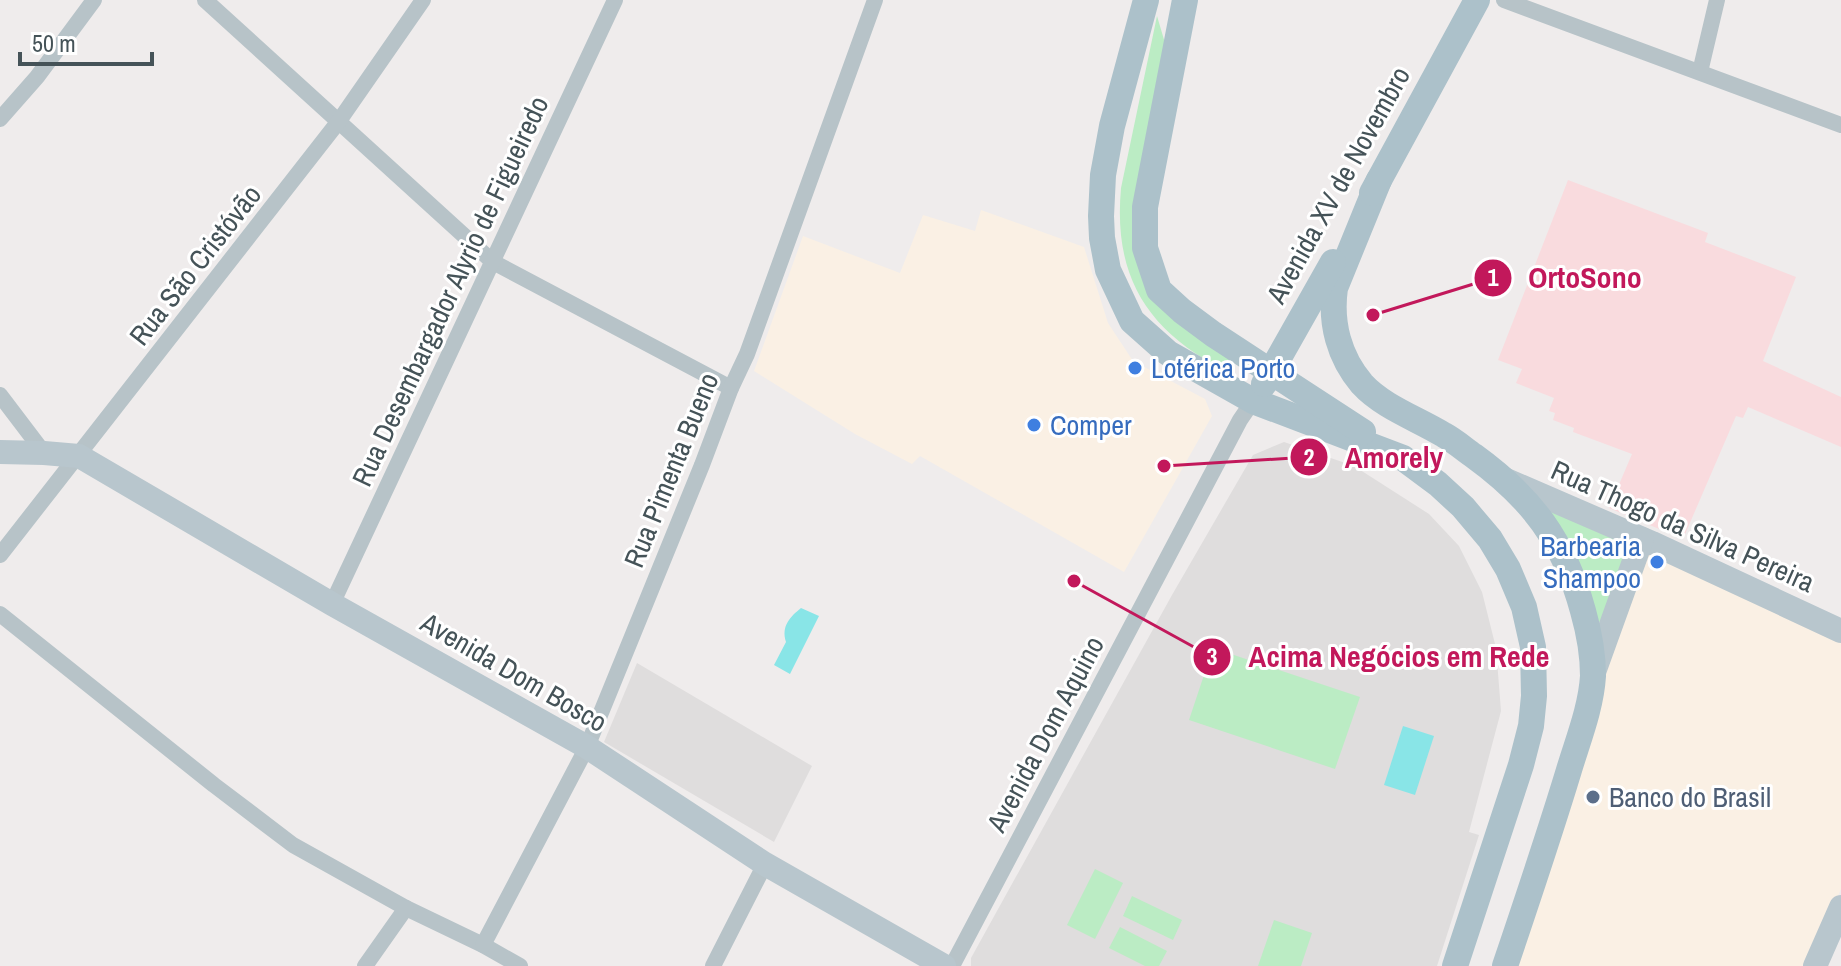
<svg xmlns="http://www.w3.org/2000/svg" width="1841" height="966" font-family="'Archivo Narrow',sans-serif">
<style>
.commercial{fill:#faf0e4}
.education{fill:#dfdddd}
.medical{fill:#f9dbde}
.green{fill:#bbecc4}
.water{fill:#89e5e7}
.lines{fill:none;stroke-linecap:round;stroke-linejoin:round}
.street{stroke:#b7c3c8;stroke-width:16}
.secondary{stroke:#b8c6cd;stroke-width:24}
.primary{stroke:#acc1ca;stroke-width:26}
.shop-dot{fill:#3f7fe0;stroke:#fff;stroke-width:3}
.service-dot{fill:#5c6f8a;stroke:#fff;stroke-width:3}
.labels{text-anchor:middle;dominant-baseline:central;stroke-width:6;stroke-linejoin:round;paint-order:stroke}
.street-label{font-size:28px;fill:#455358;stroke:#fff}
.shop-label{font-size:28px;fill:#366cbe;stroke:#fff;text-anchor:start}
.service-label{font-size:28px;fill:#4e5e75;stroke:#fff;text-anchor:start}
.leader{fill:none;stroke:#c2185b;stroke-width:3}
.callout-dot{fill:#c2185b;stroke:#fff;stroke-width:3}
.mark-label{font-size:24px;text-anchor:middle;font-weight:bold;fill:#fff}
.callout-label{font-size:30px;text-anchor:middle;font-weight:bold;fill:#c2185b;stroke:#fff;stroke-width:6;stroke-linejoin:round;paint-order:stroke}
</style>
<rect width="100%" height="100%" fill="#efecec"/>
<!-- commercial -->
<g class="commercial">
<path d="M981,210L1084,247L1108,323L1133,361L1205,399L1212,416L1124,572L920,456L912,464L855,434L754,371L803,236L900,273L923,215L975,231Z"/>
<path d="M1645,549L1841,639V889L1807,966H1514Z"/>
</g>
<!-- education -->
<g class="education">
<path d="M1284,442L1354,466L1429,514L1459,546L1482,592L1496,648L1501,711L1469,832L1479,835L1437,966H971V958L1172,595L1253,455Z"/>
<path d="M637,663L812,766L774,842L604,742Z"/>
</g>
<!-- medical -->
<path class="medical" d="M1568,180L1708,233L1705,242L1796,277L1763,361L1841,397V447L1748,407L1743,418L1736,416L1683,539L1609,508L1632,454L1573,432L1574,428L1553,420L1555,413L1549,411L1554,398L1516,383L1522,369L1498,360Z"/>
<!-- green -->
<g class="green">
<path d="M1157,16L1165,43L1132,238L1231,360L1225,371C1147,330 1113,277 1121,188Z"/>
<path d="M1533,497L1634,542L1604,620L1599,622Z"/>
<path d="M1213,648L1360,697L1335,769L1189,720Z"/>
<path d="M1095,869L1123,883L1095,939L1067,925Z"/>
<path d="M1132,896L1182,920L1173,940L1123,916Z"/>
<path d="M1274,920L1312,933L1301,966H1258Z"/>
<path d="M1120,927L1167,951L1159,966H1145L1109,948Z"/>
</g>
<!-- water -->
<g class="water">
<path d="M801,608L819,616L790,674L774,665L786,642C781,626 790,617 801,608Z"/>
<path d="M1403,726L1434,736L1415,795L1384,785Z"/>
</g>
<g class="lines">
<!-- street -->
<g class="street">
<path d="M205,0L493,262L731,388"/>
<path d="M1504,0L1841,125"/>
<path d="M1700,72L1717,0"/>
<path d="M0,119L37,77L94,0"/>
<path d="M0,395L44,453"/>
<path d="M0,555L339,121L423,0"/>
<path d="M332,604L615,0"/>
<path d="M0,614L214,785L293,845L406,908L483,945L520,966"/>
<path d="M483,945L587,747L702,465L731,388L747,354L875,0"/>
<path d="M365,966L406,908"/>
<path d="M713,966L765,864"/>
<path d="M952,966L1240,420L1253,401"/>
</g>
<!-- secondary -->
<g class="secondary">
<path d="M0,452L44,453L79,456L332,604L587,747L765,864L944,966"/>
<path d="M1504,479L1652,543L1841,631"/>
<path d="M1593,675L1642,539"/>
<path d="M1815,966L1841,907"/>
</g>
<!-- primary -->
<g class="primary">
<path d="M1146,0L1112,126L1103,175L1101,216L1102,238L1108,270L1132,321L1168,353L1253,401L1403,458L1438,484L1463,507L1490,539L1508,569L1524,607L1533,647L1534,696L1531,726L1521,765L1455,966"/>
<path d="M1185,0L1145,207V248L1159,290L1182,311L1213,334L1363,432"/>
<path d="M1379,180L1335,288C1330,323 1339,357 1362,384C1383,407 1418,419 1444,435C1455,441 1464,449 1474,456C1532,498 1564,541 1583,611C1589,632 1593,654 1593,676C1591,708 1578,740 1569,770C1549,836 1527,901 1505,966"/>
<path d="M1372,193L1477,0"/>
<path d="M1264,384L1333,262"/>
</g>
</g>
<!-- markers -->
<g class="shop-dot">
<circle cx="1135" cy="368" r="8"/>
<circle cx="1034" cy="425" r="8"/>
<circle cx="1657" cy="562" r="8"/>
</g>
<circle class="service-dot" cx="1593" cy="797" r="8"/>
<g class="labels">
<!-- street labels -->
<g class="street-label">
<text transform="translate(1338 185) rotate(-61)">Avenida XV de Novembro</text>
<text transform="translate(195 265) rotate(-52)">Rua São Cristóvão</text>
<text transform="translate(450 291) rotate(-65)">Rua Desembargador Alyrio de Figueiredo</text>
<text transform="translate(671 470) rotate(-68)">Rua Pimenta Bueno</text>
<text transform="translate(1683 526) rotate(24)">Rua Thogo da Silva Pereira</text>
<text transform="translate(514 672) rotate(30)">Avenida Dom Bosco</text>
<text transform="translate(1045 734) rotate(-62)">Avenida Dom Aquino</text>
</g>
<!-- shop labels -->
<g class="shop-label">
<text x="1151" y="368">Lotérica Porto</text>
<text x="1050" y="425">Comper</text>
<text x="1641" y="546" text-anchor="end">Barbearia<tspan x="1641" dy="32">Shampoo</tspan></text>
</g>
<!-- service labels -->
<g class="service-label">
<text x="1609" y="797">Banco do Brasil</text>
</g>
</g>
<!-- callouts -->
<path class="leader" d="M1373 315L1493 278M1164 466L1309 457M1074 581L1212 657"/>
<g class="callout-dot">
<circle cx="1373" cy="315" r="8"/>
<circle cx="1164" cy="466" r="8"/>
<circle cx="1074" cy="581" r="8"/>
<circle cx="1493" cy="278" r="20"/>
<circle cx="1309" cy="457" r="20"/>
<circle cx="1212" cy="657" r="20"/>
</g>
<g class="mark-label">
<text x="1493" y="286">1</text>
<text x="1309" y="466">2</text>
<text x="1212" y="665">3</text>
</g>
<g class="callout-label">
<text x="1585" y="288">OrtoSono</text>
<text x="1394" y="468">Amorely</text>
<text x="1399" y="667">Acima Negócios em Rede</text>
</g>
<!-- scale -->
<path d="M20 52v12h132v-12" fill="none" stroke="#455358" stroke-width="4"/>
<text x="32" y="52" font-size="24" fill="#455358" stroke="#ffffff" stroke-width="6" paint-order="stroke">50 m</text>
</svg>
